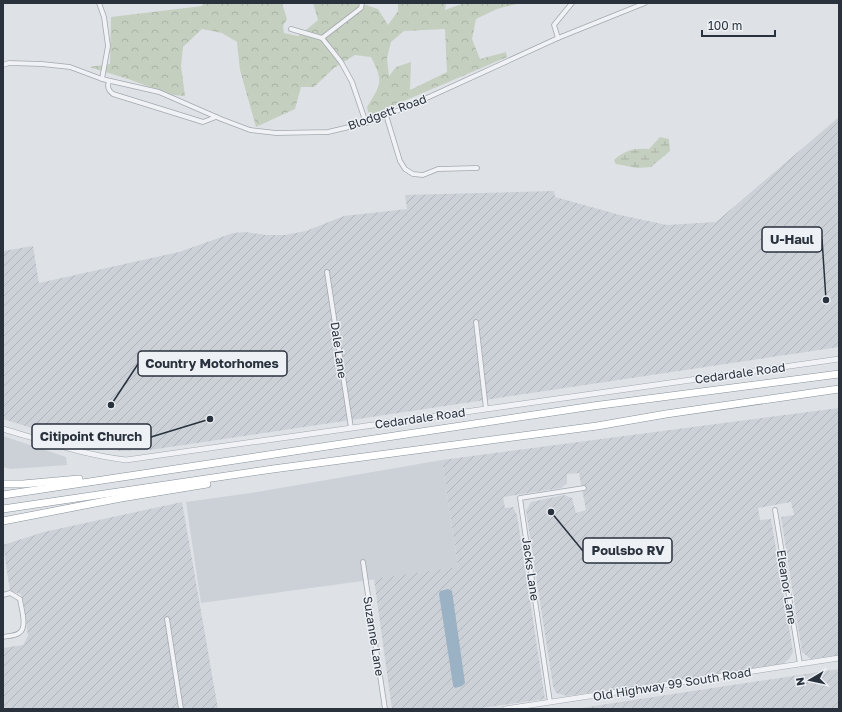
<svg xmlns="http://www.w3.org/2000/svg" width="842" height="712" font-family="'Golos Text',sans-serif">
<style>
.built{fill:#ccd1d8}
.industrial{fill:url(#industrial-furrows)}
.forest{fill:url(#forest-crowns);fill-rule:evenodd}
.wetland{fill:url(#wetland-marsh)}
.water{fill:#9bb1c4}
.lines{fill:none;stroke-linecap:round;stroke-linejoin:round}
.minor-casing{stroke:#a4a9b0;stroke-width:5.5}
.tertiary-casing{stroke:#a4a9b0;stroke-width:6}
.motorway-casing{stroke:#87909b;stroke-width:8}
.minor{stroke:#f0f2f5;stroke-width:4}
.tertiary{stroke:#f0f2f5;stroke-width:5}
.motorway{stroke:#fff;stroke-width:7}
.labels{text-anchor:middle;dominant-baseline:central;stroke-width:3;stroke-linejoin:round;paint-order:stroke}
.street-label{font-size:12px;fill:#28313c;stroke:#edf0f4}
.leader{fill:none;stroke:#28313c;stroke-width:1.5}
.callout-dot{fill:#28313c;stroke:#edf0f4;stroke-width:1.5}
.callout{fill:#edf0f4;stroke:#28313c;stroke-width:1.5}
.callout-label{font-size:13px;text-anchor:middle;font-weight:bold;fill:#28313c}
</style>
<defs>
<pattern id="industrial-furrows" width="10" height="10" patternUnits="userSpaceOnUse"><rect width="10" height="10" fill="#ccd1d8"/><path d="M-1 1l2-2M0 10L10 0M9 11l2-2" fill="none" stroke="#afb4ba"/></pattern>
<pattern id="forest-crowns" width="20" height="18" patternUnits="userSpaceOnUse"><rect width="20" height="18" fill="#c5cfc0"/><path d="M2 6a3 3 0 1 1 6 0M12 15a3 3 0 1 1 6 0" fill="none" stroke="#a9b2a6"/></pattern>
<pattern id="wetland-marsh" width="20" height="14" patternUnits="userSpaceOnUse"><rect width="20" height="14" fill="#c5cfc0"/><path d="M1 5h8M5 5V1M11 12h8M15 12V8" fill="none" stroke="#a9b2a6"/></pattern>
</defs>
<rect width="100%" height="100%" fill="#dee2e6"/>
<!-- built -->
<g class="built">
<path d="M3,436L66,457L67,465L11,469L3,467Z"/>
<path d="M442,460L458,568L201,603L186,502L257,492Z"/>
</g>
<!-- industrial -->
<g class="industrial">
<path d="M839,117V347L150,450L120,451L87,445L3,419V251L33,246L39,283L179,252L233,233L245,232L266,235H285L306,231L344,216L407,209L405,195L554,191L555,197L620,215L667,225L716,222Z"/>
<path d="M839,408V655L811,659L802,652L781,517L794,515L791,502L758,508L760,520L771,519L793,652L789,659L783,664L567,696L556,693L553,686L526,511L531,502L564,495L572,498L576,513L586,510L579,473L567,474V483L561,488L503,497L505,508L513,507L517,515L545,699L474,709H392L374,579L458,567L442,460Z"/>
<path d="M182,502L218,709H3V648L23,645L28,636L24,605L21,594L10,591L3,545L44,532Z"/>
<path d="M839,669V709H575L614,703Z"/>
</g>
<!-- forest -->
<path class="forest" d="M204,3H282L287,19L283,26L284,33L298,36L306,30L318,20L313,3H360L378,9L388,25L398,11V3H446L445,10L464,3H520L497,9L476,19L472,39L480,59L506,52L507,57L369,116L367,107C381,84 384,82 371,57L355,55L334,68L314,87H301L295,109L256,127L240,70L237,42L222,33L202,29L183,47L181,66L185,96L172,95L128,79L89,67L110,64L111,17L202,6ZM445,29L447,72L410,90L411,62L396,67L389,76L387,58L391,42L404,31Z"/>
<!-- wetland -->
<path class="wetland" d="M660,137L669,139L670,151L651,167L637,168L616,164L614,160C625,150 634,148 649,149Z"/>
<!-- water -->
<path class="water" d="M448,589L452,591L465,683L462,686L455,688L453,685L439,594L440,591Z"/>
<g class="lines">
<!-- minor casing -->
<g class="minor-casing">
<g id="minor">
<path d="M99,3L104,17L108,46L102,79"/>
<path d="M291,29L322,38L341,62L352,82L366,123"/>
<path d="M322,38L361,8L362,3"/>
<path d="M558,38L554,25L572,3"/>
<path d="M3,65L9,63L42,64L70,67L102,79L159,92L221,119L250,130L276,133L328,132L366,123L407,107L558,38L645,3"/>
<path d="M109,81C107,87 108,90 113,94L203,122L216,117"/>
<path d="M386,115L400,161L405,169L413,174L423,175L438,169L477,168"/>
<path d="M327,272L351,428"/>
<path d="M476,322L486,409"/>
<path d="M775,510L800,664"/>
<path d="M363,562L385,709"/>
<path d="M3,595L10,593L20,599C21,608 28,628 19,633C15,636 8,636 3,637"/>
<path d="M167,619L181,709"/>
<path d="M550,702L520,498L584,488"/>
</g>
</g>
<!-- tertiary casing -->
<g class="tertiary-casing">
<g id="tertiary">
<path d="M3,429C44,441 83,455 126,460L839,359"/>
<path d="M505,709L839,658"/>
</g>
</g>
<!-- motorway casing -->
<g class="motorway-casing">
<g id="motorway">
<path d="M3,484H23L79,479"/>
<path d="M3,495L593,406L839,374"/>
<path d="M3,509L273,469L597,426L666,414L839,389"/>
<path d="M3,521L121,498L207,484"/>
</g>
</g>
<!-- minor -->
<use href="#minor" class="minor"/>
<!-- tertiary -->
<use href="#tertiary" class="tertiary"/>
<!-- motorway -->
<use href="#motorway" class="motorway"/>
</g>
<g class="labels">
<!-- street labels -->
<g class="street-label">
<text transform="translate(387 112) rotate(-20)">Blodgett Road</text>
<text transform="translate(339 350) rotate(82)">Dale Lane</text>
<text transform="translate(740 373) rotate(-8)">Cedardale Road</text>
<text transform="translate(420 418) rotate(-8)">Cedardale Road</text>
<text transform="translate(531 569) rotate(82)">Jacks Lane</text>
<text transform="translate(787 587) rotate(81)">Eleanor Lane</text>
<text transform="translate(374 636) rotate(81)">Suzanne Lane</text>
<text transform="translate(672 684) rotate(-9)">Old Highway 99 South Road</text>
</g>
</g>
<!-- callouts -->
<path class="leader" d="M826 300L822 239M111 405L138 364M210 419L151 437M551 512L583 551"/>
<g class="callout-dot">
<circle cx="826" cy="300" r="4"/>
<circle cx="111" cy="405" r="4"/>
<circle cx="210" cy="419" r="4"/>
<circle cx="551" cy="512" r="4"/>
</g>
<g class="callout">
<rect x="762" y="227" width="60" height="25" rx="4"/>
<rect x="138" y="351" width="149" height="25" rx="4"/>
<rect x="32" y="424" width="119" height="25" rx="4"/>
<rect x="583" y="538" width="89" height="25" rx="4"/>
</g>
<g class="callout-label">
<text x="792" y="244">U-Haul</text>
<text x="212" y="368">Country Motorhomes</text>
<text x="91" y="441">Citipoint Church</text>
<text x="628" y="555">Poulsbo RV</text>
</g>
<!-- border -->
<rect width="842" height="712" fill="none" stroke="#28313c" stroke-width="8"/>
<!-- north arrow -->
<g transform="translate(810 680) rotate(261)" stroke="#edf0f4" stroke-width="3" paint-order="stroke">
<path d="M0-3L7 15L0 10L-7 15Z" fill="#28313c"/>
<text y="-6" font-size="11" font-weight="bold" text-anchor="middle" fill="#28313c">N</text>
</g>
<!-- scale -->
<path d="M702 30v6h73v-6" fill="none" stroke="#28313c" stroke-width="2"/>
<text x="708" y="30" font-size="12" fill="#28313c" stroke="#edf0f4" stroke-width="3" paint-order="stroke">100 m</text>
</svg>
